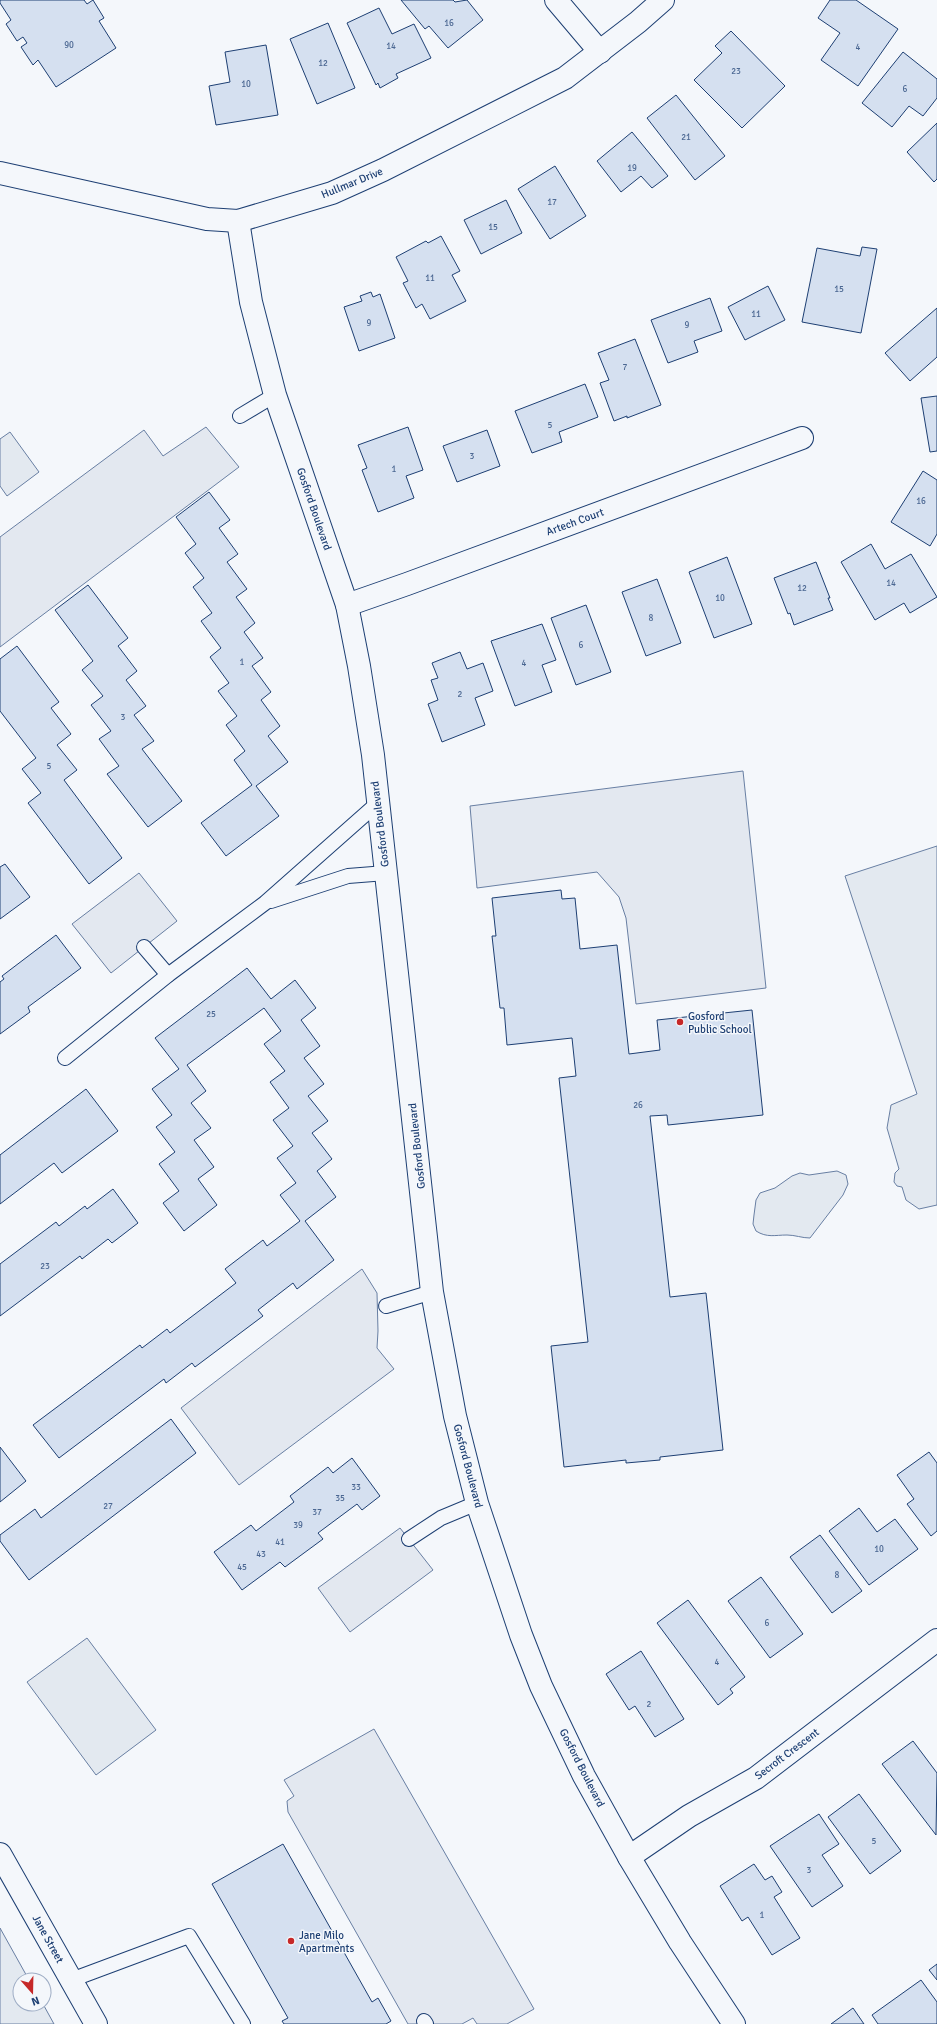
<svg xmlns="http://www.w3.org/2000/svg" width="937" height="2024" font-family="Signika,sans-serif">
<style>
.green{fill:#e3e9f0;stroke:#687fa3}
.parking{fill:#e3e8f0;stroke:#687fa3}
.building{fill:#d5e0f0;stroke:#1d3f73}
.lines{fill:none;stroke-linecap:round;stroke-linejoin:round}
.service-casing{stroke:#1d3f73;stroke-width:16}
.minor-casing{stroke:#1d3f73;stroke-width:24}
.tertiary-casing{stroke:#1d3f73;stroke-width:24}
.secondary-casing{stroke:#1d3f73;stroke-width:24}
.service{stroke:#f4f7fb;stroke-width:14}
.minor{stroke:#f4f7fb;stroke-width:22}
.tertiary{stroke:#f4f7fb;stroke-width:22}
.secondary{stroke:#f4f7fb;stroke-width:22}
.poi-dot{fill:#c62828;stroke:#f4f7fb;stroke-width:1.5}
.labels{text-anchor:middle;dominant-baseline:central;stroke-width:3;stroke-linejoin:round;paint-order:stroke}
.number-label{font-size:9px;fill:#4b6792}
.street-label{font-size:11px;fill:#1d3f73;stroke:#f4f7fb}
.poi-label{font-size:11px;fill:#1d3f73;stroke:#f4f7fb;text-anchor:start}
</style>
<rect width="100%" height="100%" fill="#f4f7fb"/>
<!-- green -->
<g class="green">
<path d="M10,432L39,472L7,496L0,486V439Z"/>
<path d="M937,846V1205L919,1209L906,1200L902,1187L897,1186L894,1182L895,1173L899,1169L887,1128L891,1105L917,1094L845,876Z"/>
<path d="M837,1171L846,1175L848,1184L843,1195L810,1238C802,1238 795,1235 787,1235C775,1235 767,1238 756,1231L753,1224L754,1215L756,1200L760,1193L775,1188L792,1176L800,1173L809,1175Z"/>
<path d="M87,1638L156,1730L96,1775L27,1682Z"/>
<path d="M0,1928L29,1980H20V2004H43L54,2024H0Z"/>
</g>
<!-- parking -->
<g class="parking">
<path d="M206,427L239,467L0,647V537L144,430L163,456Z"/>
<path d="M743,771L766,988L636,1004L626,918L619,897L597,872L477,888L470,806Z"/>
<path d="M139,873L177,921L111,973L72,924Z"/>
<path d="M362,1269L377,1293L378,1331L377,1348L394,1369L239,1485L181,1408Z"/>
<path d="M400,1528L433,1570L350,1632L318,1588Z"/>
<path d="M374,1729L534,2009L507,2024H477L473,2018L462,2024H408L288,1812L287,1801L294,1796L284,1780Z"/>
</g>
<!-- building -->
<g class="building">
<path d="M0,0H84L87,4L93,0L104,18L99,21L116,48L56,87L38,60L33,65L21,47L27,43L23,37L17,41L6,24L11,20L0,3Z"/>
<path d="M401,0H453L455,2L467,0L483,20L448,48L429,26L425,29Z"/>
<path d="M830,0H856L898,29L858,86L821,60L840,33L818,18Z"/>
<path d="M379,8L392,34L414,24L431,58L396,74L398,78L380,88L378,83L376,85L347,23Z"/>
<path d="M328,23L355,88L317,104L290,39Z"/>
<path d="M731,31L785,86L742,128L694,80L722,53L715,46Z"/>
<path d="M266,45L278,115L216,125L209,86L230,82L225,52Z"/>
<path d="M903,52L937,79V98L923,116L909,106L892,127L862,103Z"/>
<path d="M676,95L725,156L695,180L647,118Z"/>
<path d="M937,123V179L934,182L907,152Z"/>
<path d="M632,132L668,176L652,188L641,176L621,192L597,161Z"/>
<path d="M555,166L586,216L550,239L518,189Z"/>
<path d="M506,200L522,233L481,254L464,220Z"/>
<path d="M441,236L460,271L452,275L466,301L430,319L422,304L416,308L403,283L408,281L396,257L426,241L428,243Z"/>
<path d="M862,247L877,249L861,333L802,322L817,248L860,256Z"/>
<path d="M768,286L785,320L745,340L728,307Z"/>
<path d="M371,292L373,297L380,294L395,338L359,351L344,307L362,301L360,296Z"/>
<path d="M710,298L722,331L694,341L698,352L668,363L651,320Z"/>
<path d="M937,308V357L910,381L885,353Z"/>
<path d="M635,339L661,405L627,418V416L614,421L600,383L609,380L598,353Z"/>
<path d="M585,384L598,417L559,432L562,442L532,453L515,411Z"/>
<path d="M937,396V451L930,452L921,398Z"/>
<path d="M408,427L423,470L406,476L414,498L378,512L362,470L367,468L358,445Z"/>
<path d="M487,430L500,466L457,482L443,446Z"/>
<path d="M923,471L937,480V534L930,546L891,522Z"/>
<path d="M209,492L230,520L219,528L238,554L227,562L247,589L236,597L255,623L244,632L263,658L252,666L271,692L261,700L280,726L268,736L288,762L256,786L279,816L226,856L201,823L252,785L234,760L245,751L226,725L237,716L218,691L229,683L210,657L221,648L201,621L212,613L193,587L204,578L185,553L196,544L176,517Z"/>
<path d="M871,544L885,569L911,554L937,597L910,613L904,603L875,620L841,562Z"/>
<path d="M727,557L752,624L714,638L689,572Z"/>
<path d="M816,562L830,598H828L833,610L794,625L790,613L788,614L774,578Z"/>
<path d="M657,579L681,643L646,656L622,592Z"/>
<path d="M88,585L128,638L118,646L137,671L126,680L146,706L134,715L154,741L142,749L182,801L148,827L107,774L119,766L99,739L111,731L91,705L103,696L82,670L93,661L55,610Z"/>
<path d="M586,605L611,672L576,685L551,618Z"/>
<path d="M542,624L556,660L542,665L552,692L515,706L491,641Z"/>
<path d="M17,646L59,702L51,708L71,734L57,745L77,770L64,780L122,858L89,884L28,803L41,793L22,769L36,758L0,711V659Z"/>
<path d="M460,652L467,669L483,663L493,691L475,698L485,725L442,742L428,704L438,700L431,680L438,678L432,663Z"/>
<path d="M5,864L30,897L0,919V867Z"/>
<path d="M561,890L562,899L575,898L580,949L617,945L629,1054L660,1050L657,1020L752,1010L763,1115L668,1125L667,1115L650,1116L670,1297L706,1293L723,1450L660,1457V1460L626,1463V1460L564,1467L551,1346L588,1342L559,1078L576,1076L572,1038L507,1045L504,1008H500L492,936H496L492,898Z"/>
<path d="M56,935L81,968L28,1007L30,1012L0,1034V982L4,979L2,976Z"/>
<path d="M247,968L271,999L295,980L316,1008L301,1020L320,1046L304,1058L324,1084L308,1096L328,1121L312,1133L332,1159L317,1171L336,1197L305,1221L334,1260L297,1289L293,1283L258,1310L263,1316L195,1367L192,1363L166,1383L164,1379L59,1458L33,1425L140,1345L142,1348L167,1329L170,1333L236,1283L225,1269L263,1240L267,1246L300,1221L280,1195L296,1183L277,1158L293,1146L273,1120L289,1108L270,1082L285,1071L264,1044L281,1031L264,1008L187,1065L206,1091L191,1103L211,1128L194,1140L214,1167L198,1179L217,1205L184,1231L163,1203L179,1191L159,1164L175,1152L156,1127L172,1115L152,1089L179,1069L155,1038Z"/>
<path d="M86,1089L118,1131L62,1173L54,1163L0,1204V1155Z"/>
<path d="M113,1189L138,1223L112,1243L108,1239L82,1259L80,1256L0,1316V1264L56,1222L59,1226L85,1206L87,1209Z"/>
<path d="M171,1419L196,1453L29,1580L0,1541V1535L35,1509L41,1518Z"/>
<path d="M0,1447L26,1481L0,1502Z"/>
<path d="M929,1452L937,1463V1531L931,1536L907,1504L914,1499L897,1475Z"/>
<path d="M352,1458L380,1496L362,1510L357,1504L318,1533L323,1539L285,1567L280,1562L242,1590L214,1552L251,1525L256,1531L294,1502L290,1496L328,1467L333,1473Z"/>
<path d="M859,1508L877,1532L895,1519L918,1549L869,1585L829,1531Z"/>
<path d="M820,1535L862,1591L832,1613L790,1557Z"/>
<path d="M761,1577L803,1634L770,1658L728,1601Z"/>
<path d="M688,1600L745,1677L730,1689L733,1693L718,1705L657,1623Z"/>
<path d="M641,1651L684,1719L655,1737L635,1706L629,1710L606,1674Z"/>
<path d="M913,1741L937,1773L936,1835L882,1764Z"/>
<path d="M859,1794L901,1851L870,1874L828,1817Z"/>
<path d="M819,1814L839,1844L822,1855L843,1886L812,1907L770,1846Z"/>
<path d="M283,1844L372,2002L378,1998L391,2021L386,2024H284L282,2021L288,2018L212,1884Z"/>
<path d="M754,1864L765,1880L772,1876L782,1892L774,1897L800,1938L772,1955L748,1917L742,1921L720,1886Z"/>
<path d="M937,1964V1980L929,1970Z"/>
<path d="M921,1980L937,2002V2024H878L872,2015Z"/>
<path d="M853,2008L864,2024H831Z"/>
</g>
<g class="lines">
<!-- service casing -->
<g class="service-casing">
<g id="service">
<path d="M240,416L275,395"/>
<path d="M271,901L348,876L386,873"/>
<path d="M144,947L168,975"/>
<path d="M65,1058L168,975L265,903L378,803"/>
<path d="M386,1306L432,1292"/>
<path d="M409,1539L441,1518L477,1503"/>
<path d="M71,1980L189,1936L243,2024"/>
<path d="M424,2021L426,2024"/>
</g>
</g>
<!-- minor casing -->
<g class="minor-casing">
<g id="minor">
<path d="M556,0L600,52"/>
<path d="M347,605L407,584L802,438"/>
<path d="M629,1857L689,1816L756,1778L937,1640"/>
</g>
</g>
<!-- tertiary casing -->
<g class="tertiary-casing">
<g id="tertiary">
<path d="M0,173L207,219L238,221L332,193L383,170L565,78L638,22L663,0"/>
<path d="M238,221L251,302L275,395L347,605L359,666L373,755L432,1292L455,1416L477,1503L521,1635L541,1686L584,1776L629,1857L680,1942L734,2024"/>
</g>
</g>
<!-- secondary casing -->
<g class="secondary-casing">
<path id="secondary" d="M0,1854L96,2024"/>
</g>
<!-- service -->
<use href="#service" class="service"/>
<!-- minor -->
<use href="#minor" class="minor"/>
<!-- tertiary -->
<use href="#tertiary" class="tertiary"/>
<!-- secondary -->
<use href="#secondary" class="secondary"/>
</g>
<!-- markers -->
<g class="poi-dot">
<circle cx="680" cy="1022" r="4"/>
<circle cx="291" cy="1941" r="4"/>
</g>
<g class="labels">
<!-- number labels -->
<g class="number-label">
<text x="449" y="23">16</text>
<text x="69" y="45">90</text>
<text x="391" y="46">14</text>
<text x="858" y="47">4</text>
<text x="323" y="63">12</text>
<text x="736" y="71">23</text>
<text x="246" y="84">10</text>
<text x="905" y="89">6</text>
<text x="686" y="137">21</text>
<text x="632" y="168">19</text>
<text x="552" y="202">17</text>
<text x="493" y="227">15</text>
<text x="430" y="278">11</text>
<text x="839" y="289">15</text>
<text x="756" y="314">11</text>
<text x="369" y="323">9</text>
<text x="687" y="325">9</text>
<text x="625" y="367">7</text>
<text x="550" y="425">5</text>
<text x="472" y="456">3</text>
<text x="394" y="469">1</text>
<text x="921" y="501">16</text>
<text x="891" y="583">14</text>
<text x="802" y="588">12</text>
<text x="720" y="598">10</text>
<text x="651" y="618">8</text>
<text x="581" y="645">6</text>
<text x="242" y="662">1</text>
<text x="524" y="663">4</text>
<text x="460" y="694">2</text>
<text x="123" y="717">3</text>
<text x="49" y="766">5</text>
<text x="211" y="1014">25</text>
<text x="638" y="1105">26</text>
<text x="45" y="1266">23</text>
<text x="356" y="1487">33</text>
<text x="340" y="1498">35</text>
<text x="108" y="1506">27</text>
<text x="317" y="1512">37</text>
<text x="298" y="1525">39</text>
<text x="280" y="1542">41</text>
<text x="879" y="1549">10</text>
<text x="261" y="1554">43</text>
<text x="242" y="1567">45</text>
<text x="837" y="1575">8</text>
<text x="767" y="1623">6</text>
<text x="717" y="1662">4</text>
<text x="649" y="1704">2</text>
<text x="874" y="1841">5</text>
<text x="809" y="1870">3</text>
<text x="762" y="1915">1</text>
</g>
<!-- street labels -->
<g class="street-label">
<text transform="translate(352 183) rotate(-22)">Hullmar Drive</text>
<text transform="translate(314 509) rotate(71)">Gosford Boulevard</text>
<text transform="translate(575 522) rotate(-20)">Artech Court</text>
<text transform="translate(380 824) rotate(-97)">Gosford Boulevard</text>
<text transform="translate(417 1146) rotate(-96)">Gosford Boulevard</text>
<text transform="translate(468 1466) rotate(75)">Gosford Boulevard</text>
<text transform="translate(787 1754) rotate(-37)">Secroft Crescent</text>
<text transform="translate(582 1768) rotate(63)">Gosford Boulevard</text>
<text transform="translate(48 1939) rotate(61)">Jane Street</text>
</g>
<!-- poi labels -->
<g class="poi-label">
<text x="688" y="1016">Gosford<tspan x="688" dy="13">Public School</tspan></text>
<text x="299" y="1935">Jane Milo<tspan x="299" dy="13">Apartments</tspan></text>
</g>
</g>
<!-- north arrow -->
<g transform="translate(32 1992) rotate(160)"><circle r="19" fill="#f4f7fb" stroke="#9eadc5"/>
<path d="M0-3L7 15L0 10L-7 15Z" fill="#c62828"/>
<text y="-6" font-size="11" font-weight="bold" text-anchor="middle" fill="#1d3f73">N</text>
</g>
</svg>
